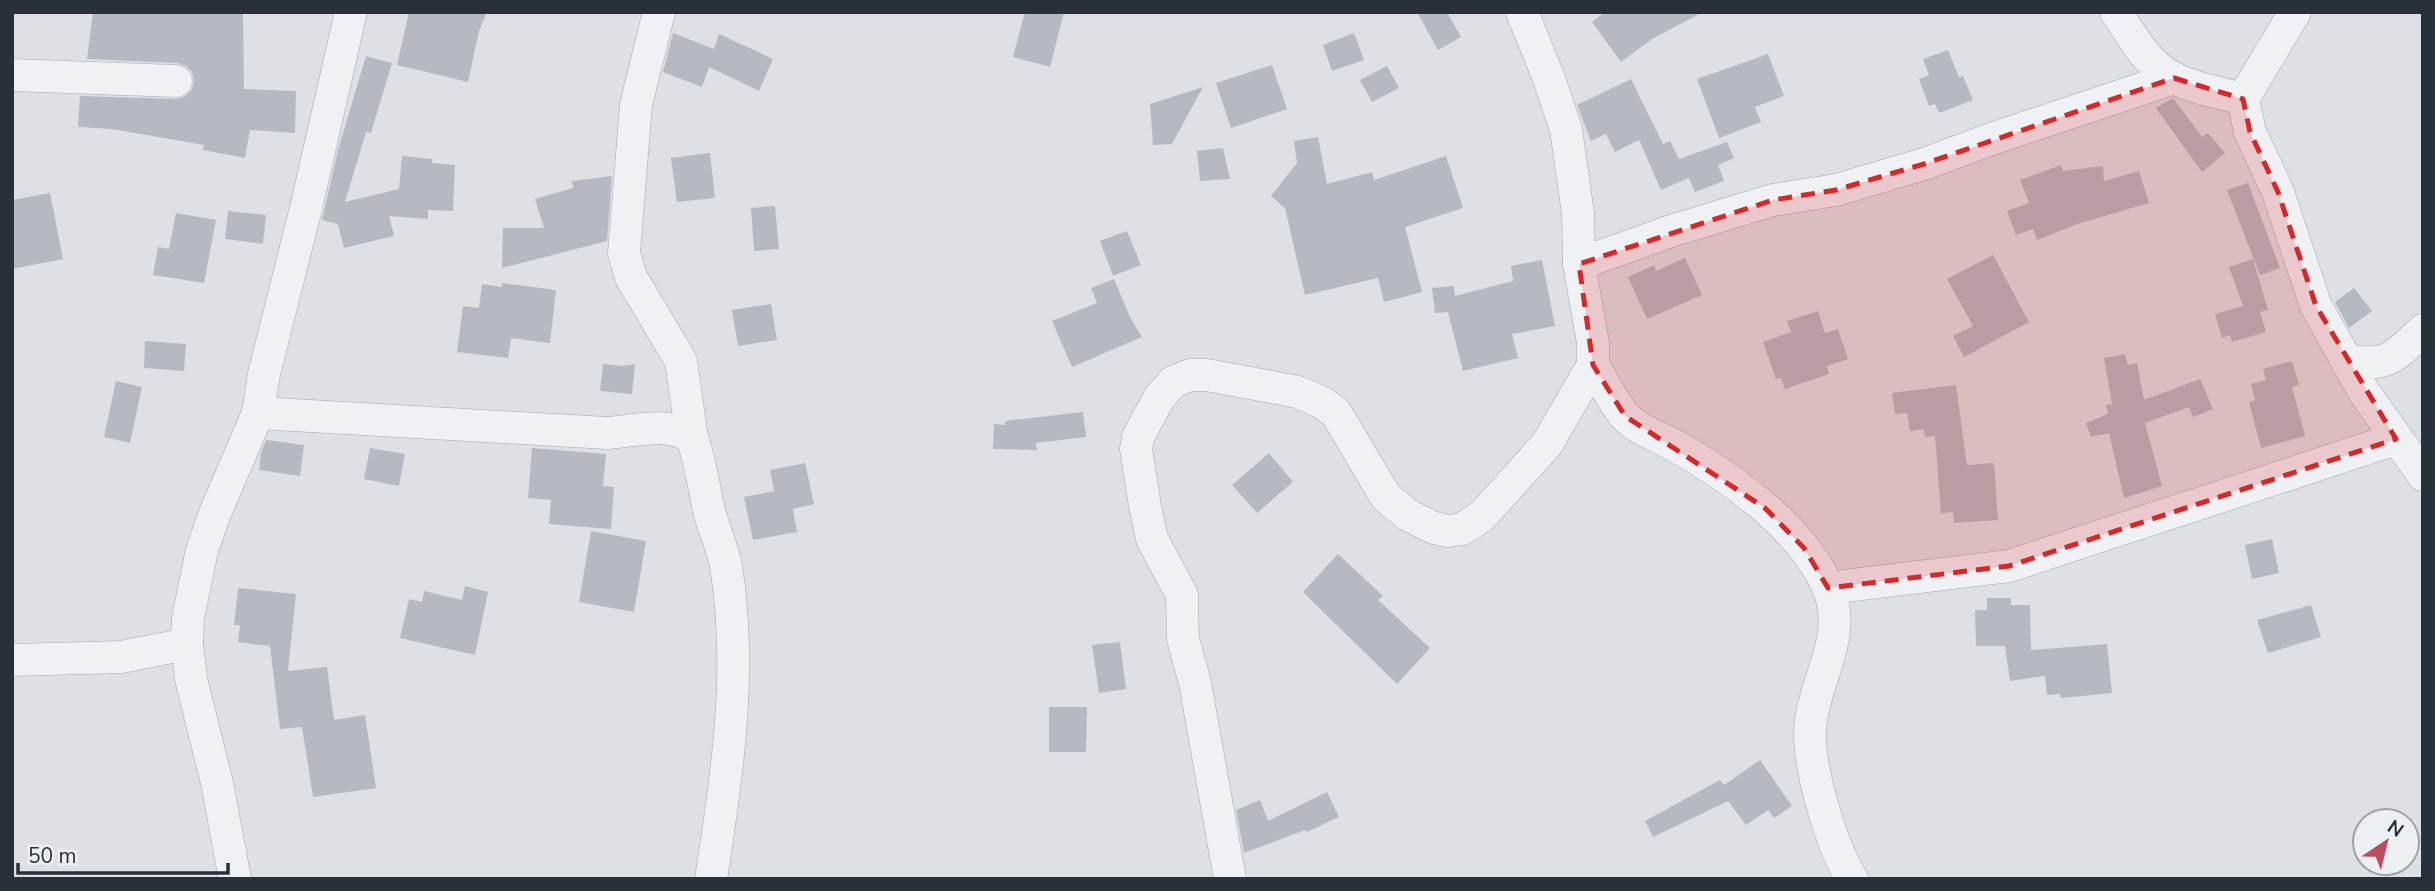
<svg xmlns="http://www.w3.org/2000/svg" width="2435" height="891" font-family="'Nunito Sans',sans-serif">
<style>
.building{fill:#b5bac2}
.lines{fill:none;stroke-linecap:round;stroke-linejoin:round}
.street-casing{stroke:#a3a8ae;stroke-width:33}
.street{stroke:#eff1f4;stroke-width:32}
.marked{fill:#d62828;fill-opacity:0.2;stroke:#d62828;stroke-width:5;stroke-dasharray:14 9;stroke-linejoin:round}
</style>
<rect width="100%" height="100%" fill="#dde1e5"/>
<!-- building -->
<g class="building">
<path d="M93,12L243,13L244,89L296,91L295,133L250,130L245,158L203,150L204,145L112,129L78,127L80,96L176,99L184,97L191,91L194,82L192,72L186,66L177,63L87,59Z"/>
<path d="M409,12H487L479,31L468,82L397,65Z"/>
<path d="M1025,12H1064L1050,67L1013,57Z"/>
<path d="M1417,12H1447L1461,37L1438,50Z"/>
<path d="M1605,12H1703L1652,39L1621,62L1592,22Z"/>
<path d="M673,33L714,49L719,34L773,59L759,91L709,67L702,87L663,72Z"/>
<path d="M1354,33L1364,60L1332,71L1323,45Z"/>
<path d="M1948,50L1959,77L1963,76L1973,100L1939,113L1935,104L1929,106L1919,79L1929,75L1923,59Z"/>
<path d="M1768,54L1784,96L1755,107L1761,122L1719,138L1697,79Z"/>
<path d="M366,56L392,63L371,133L366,132L345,202L399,189L402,156L432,159V163L455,165L453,211L428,210V219L389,216L394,236L344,248L338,224L322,220L338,150Z"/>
<path d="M1272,65L1287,109L1231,128L1216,83Z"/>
<path d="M1387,66L1399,88L1372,102L1360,80Z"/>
<path d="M1631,79L1663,144L1670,141L1679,159L1727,142L1734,158L1718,165L1724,181L1695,192L1689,178L1661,190L1639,140L1615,152L1606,134L1591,141L1577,105Z"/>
<path d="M1203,87L1172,144L1153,145L1150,104Z"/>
<path d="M2173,98L2202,137L2208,133L2225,153L2202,172L2156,108Z"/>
<path d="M1318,137L1327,184L1372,172L1374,180L1446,156L1463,208L1405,227L1422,292L1384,302L1378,278L1305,295L1285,208L1271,196L1297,163L1294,141Z"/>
<path d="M1223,148L1230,179L1200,181L1197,151Z"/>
<path d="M710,153L715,198L677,202L671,158Z"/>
<path d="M2061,165L2063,171L2103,166L2104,181L2139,171L2149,203L2077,224L2037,240L2033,229L2016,235L2007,211L2029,203L2020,180Z"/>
<path d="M612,176L607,241L502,268L503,228H544L535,199L573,188L572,181Z"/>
<path d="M2248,183L2280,268L2260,275L2227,190Z"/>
<path d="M50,193L63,259L12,269V200Z"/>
<path d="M775,206L779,249L754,251L751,208Z"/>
<path d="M228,211L266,215L263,244L225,239Z"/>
<path d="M176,213L216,220L204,283L153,275L158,247L169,249Z"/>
<path d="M1127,231L1141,265L1113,276L1100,241Z"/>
<path d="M1993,255L2029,322L1964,357L1953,336L1973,326L1947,279Z"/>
<path d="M1685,258L1702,295L1647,319L1628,277L1654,265L1656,271Z"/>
<path d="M2253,259L2268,310L2260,312L2266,332L2232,342L2230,335L2222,338L2215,314L2243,306L2229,267Z"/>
<path d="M1542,260L1555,326L1512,334L1518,358L1463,371L1448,312L1435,313L1432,288L1454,286L1455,296L1513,281L1511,266Z"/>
<path d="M1114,279L1130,317L1142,337L1072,367L1052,321L1097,303L1091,288Z"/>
<path d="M502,283L556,290L550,343L511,338L508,358L457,352L463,306L479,308L482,284L502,287Z"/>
<path d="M2354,288L2372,311L2349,328L2335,302Z"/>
<path d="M771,304L777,340L738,346L732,310Z"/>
<path d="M1818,311L1825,333L1838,329L1848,359L1827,366L1829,374L1785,389L1781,378L1776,379L1763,342L1791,332L1787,321Z"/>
<path d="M145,341L186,344L184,371L144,368Z"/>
<path d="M2125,354L2128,365L2137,363L2144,400L2200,379L2213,409L2193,417L2189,407L2145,423L2162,486L2124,498L2109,433L2091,437L2086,423L2108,414L2106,405L2112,404L2104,358Z"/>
<path d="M2292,361L2299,385L2292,387L2305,436L2261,448L2249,402L2255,400L2251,384L2266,380L2263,369Z"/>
<path d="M603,364L622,366L635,364L632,394L600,391Z"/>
<path d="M116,381L142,387L130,443L104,437Z"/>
<path d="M1956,385L1967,465L1994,463L1998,520L1954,523L1953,512L1941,513L1935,436L1925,437L1924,429L1910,431L1907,413L1895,414L1892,393Z"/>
<path d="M1083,412L1086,437L1036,443L1037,450L993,449L994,424L1005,425V421Z"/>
<path d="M266,440L304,445L300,476L259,470L261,453Z"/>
<path d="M370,448L405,454L399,486L364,479Z"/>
<path d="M532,448L606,454L603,486L614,487L611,529L549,524L551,500L528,498Z"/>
<path d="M1269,453L1293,482L1257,513L1232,485Z"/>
<path d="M805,463L814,504L793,509L797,532L753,540L744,497L774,491L770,470Z"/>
<path d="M591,531L646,541L634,612L579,602Z"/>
<path d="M2272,539L2279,573L2252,579L2245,545Z"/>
<path d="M1338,554L1383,596L1378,600L1430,648L1397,684L1303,592Z"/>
<path d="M465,586L488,592L475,655L400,638L409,599L422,602L424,591L462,600Z"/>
<path d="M238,588L296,594L288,671L327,667L334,720L365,715L376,788L313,797L302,727L280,729L270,646L238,642L240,625H234Z"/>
<path d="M1987,598H2011V605H2030L2031,650L2107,644L2112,693L2061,698L2060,694L2047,695L2045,676L2010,681L2005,646H1976L1975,610H1987Z"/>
<path d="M2311,605L2321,637L2268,653L2257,620Z"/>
<path d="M1120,642L1126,689L1099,693L1092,645Z"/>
<path d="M1049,707H1087L1086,752H1049Z"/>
<path d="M1760,760L1792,806L1774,818L1768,810L1746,825L1728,801L1653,837L1645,821L1720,780L1724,785Z"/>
<path d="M1327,792L1339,817L1307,832L1305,830L1244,853L1236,810L1260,800L1268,821Z"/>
</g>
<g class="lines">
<!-- street casing -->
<g class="street-casing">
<g id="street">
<path d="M659,12L636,105L624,253L631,277L681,361L692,438"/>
<path d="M2116,12C2127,28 2138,48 2152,62C2174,86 2213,91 2243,99"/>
<path d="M2295,12L2243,99L2250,132L2278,192L2316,306L2364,392L2423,475"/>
<path d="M12,75L176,81"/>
<path d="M1579,264L1671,231L1773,200L1836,190L1924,164L1994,138L2174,78"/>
<path d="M2346,361C2389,366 2392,359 2423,330"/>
<path d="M1593,365C1603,381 1612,400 1624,415C1638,431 1661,437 1679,448C1733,479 1802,528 1828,587C1848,635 1817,675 1811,721C1805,760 1831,845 1852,879"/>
<path d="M258,413L607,433C633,431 670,421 692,438C701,463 704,489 710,515C715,532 723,549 726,566C743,669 727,777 711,879"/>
<path d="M1828,588L2009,566L2396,439"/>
<path d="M12,660L121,657L187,644"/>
<path d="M235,879L217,783L191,679L187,644L188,618L202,550L215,513L258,413L264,374L306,208L351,12"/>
<path d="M1230,879L1195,683L1183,639L1182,595L1152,539L1145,506L1136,449L1138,437L1159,398L1173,382L1190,375H1207L1298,392L1323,403L1336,413L1386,497L1408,515L1434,528L1448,531L1462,529L1482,516L1547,444L1593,365V343L1579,264L1578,214L1566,129L1548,76L1522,12"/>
</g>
</g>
<!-- street -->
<use href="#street" class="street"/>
</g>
<!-- marked area -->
<path class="marked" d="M2174,78L2243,99L2250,132L2278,192L2316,306L2396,439L2009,566L1828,588L1804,548L1765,508L1625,416L1593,365L1579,264L1773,200L1836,190L1924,164Z"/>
<!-- border -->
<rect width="2435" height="891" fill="none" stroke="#28303a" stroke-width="28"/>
<!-- north arrow -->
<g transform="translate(2386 842) rotate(35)"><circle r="33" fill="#ecf0f3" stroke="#9ea3a9" stroke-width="2"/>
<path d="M0-5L12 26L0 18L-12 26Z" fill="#bf4d62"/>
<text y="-10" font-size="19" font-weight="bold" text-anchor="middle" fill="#28303a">N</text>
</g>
<!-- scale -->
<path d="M18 863v10h210v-10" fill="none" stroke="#28303a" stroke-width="3.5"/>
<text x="28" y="863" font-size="21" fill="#28303a" stroke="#ecf0f3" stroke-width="5" paint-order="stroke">50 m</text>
</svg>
